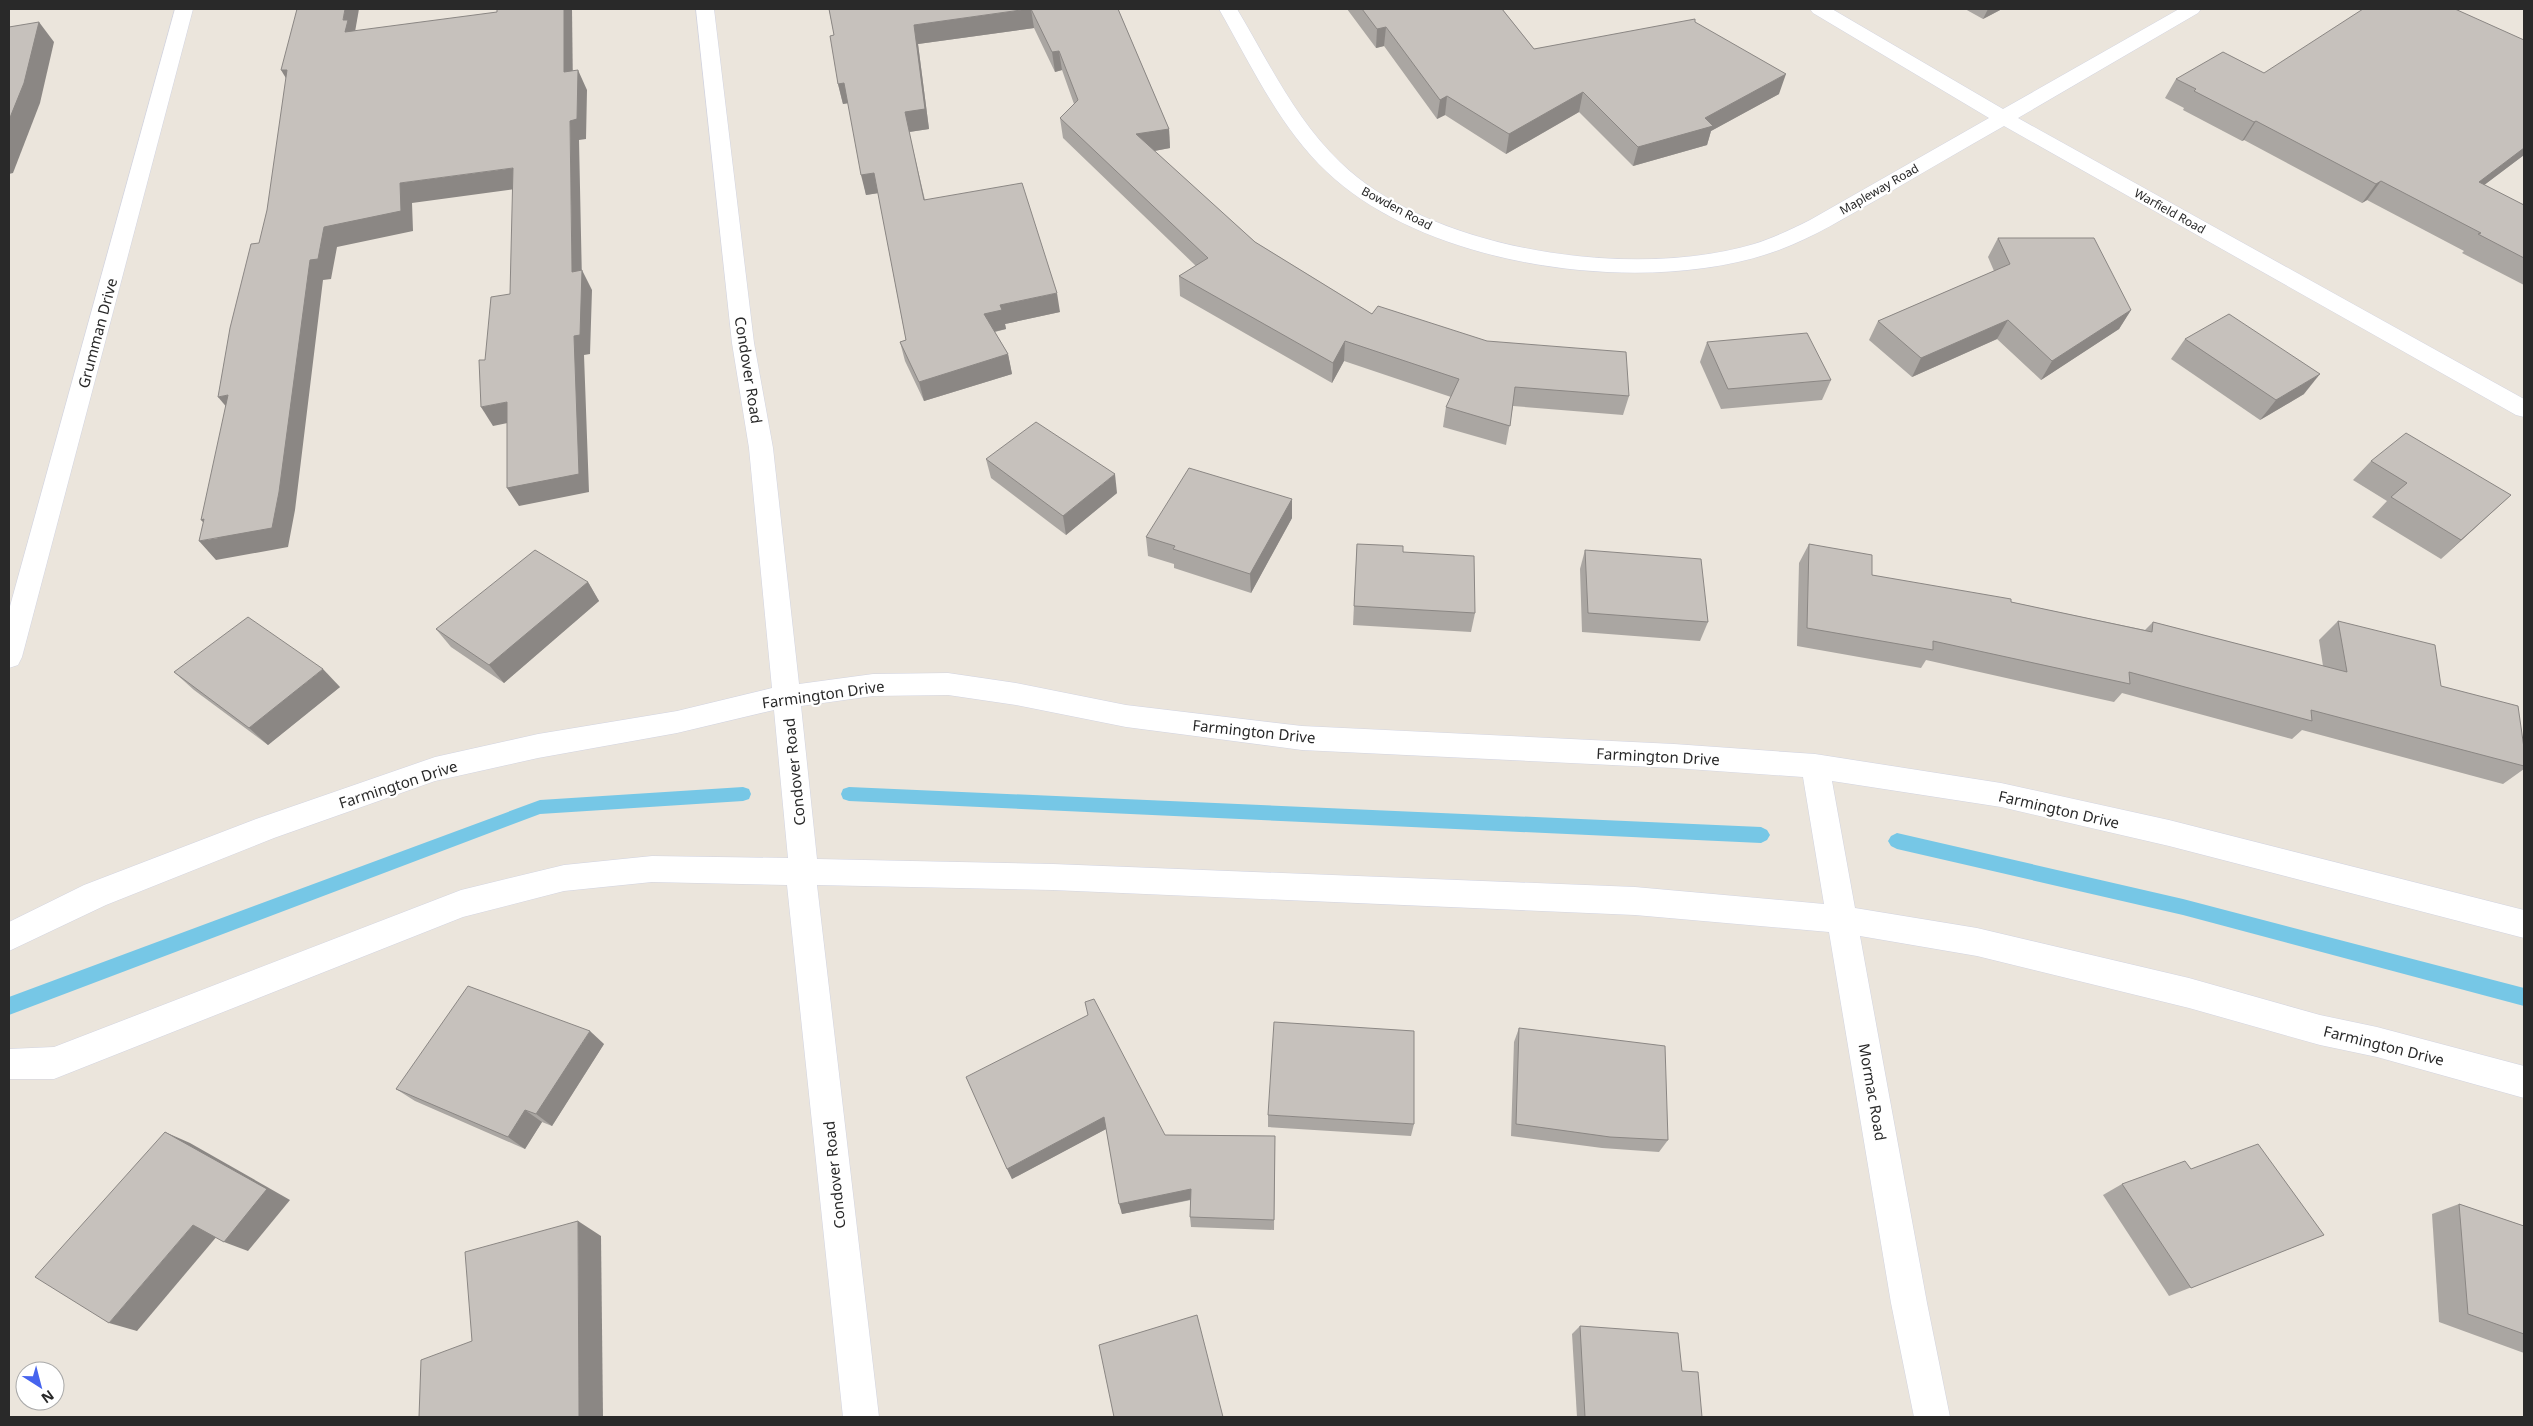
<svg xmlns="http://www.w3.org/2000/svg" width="2533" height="1426" font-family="'Noto Sans',sans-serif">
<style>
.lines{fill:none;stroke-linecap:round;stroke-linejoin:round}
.stream{fill:#76c7e6;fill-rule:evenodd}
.minor-casing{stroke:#d2d4e1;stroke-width:1}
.minor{fill:#fff;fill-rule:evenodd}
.wall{fill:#aaa6a2}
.shaded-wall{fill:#8b8784}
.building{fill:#c6c1bc;stroke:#8b8784}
.labels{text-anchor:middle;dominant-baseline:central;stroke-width:4.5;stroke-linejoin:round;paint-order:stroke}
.far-street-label{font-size:12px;fill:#292929;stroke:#fff}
.street-label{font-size:15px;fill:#292929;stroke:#fff}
</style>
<rect width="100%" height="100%" fill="#ebe5dc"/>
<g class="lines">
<!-- stream -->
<g class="stream">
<path d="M743,787L749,789L751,794L749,799L743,801L540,814L9,1015V997L540,800Z"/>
<path d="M849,787L1761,827L1767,830L1770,835L1767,840L1761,843L849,801L843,799L841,794L843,789Z"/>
<path d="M1897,833L2183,899L2524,988V1006L2183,915L1897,849L1891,846L1888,841L1891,836Z"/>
</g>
<!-- minor casing -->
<g class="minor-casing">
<g id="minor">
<path d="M175,9H193L22,657L18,665L9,668V610Z"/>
<path d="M696,9H714L754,343L773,448L799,684L873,674L948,673L1016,683L1126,705L1302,726L1674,744L1815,754L2001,783L2169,820L2524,910V938L2169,846L2001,807L1832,781L1855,908L1977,928L2189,978L2320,1015L2377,1027L2524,1066V1098L2377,1057L2320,1045L2189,1008L1977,956L1860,936L1927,1303L1950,1417H1914L1891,1303L1829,932L1635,915L1053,890L817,885L879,1417H843L787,885L652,882L564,891L463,917L54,1079H9V1049L54,1047L461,890L564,865L652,856L788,858L774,710L677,733L538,758L435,781L274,838L106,905L9,951V922L84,885L256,819L435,757L538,734L677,711L772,688L749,448L732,343ZM948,695L1016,705L1126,727L1302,750L1674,768L1803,777L1824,904L1635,887L1053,864L817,859L801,706L873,696Z"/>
<path d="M1219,9H1237C1268,61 1295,119 1340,162C1432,252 1634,280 1754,244C1773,238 1792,229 1810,220L1989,118L1813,13L1810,9H1832L2003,109L2179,9H2201L2198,13L2018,118L2524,399V417L2516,415L2004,126C1962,150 1920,174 1878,199C1846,217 1814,237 1779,250C1649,298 1429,269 1327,172C1280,128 1251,65 1219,9Z"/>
</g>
</g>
<!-- minor -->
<use href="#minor" class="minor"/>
</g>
<!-- wall -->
<g class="wall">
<path d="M829,9H1118L1169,129L1170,148L1154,151L1255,242L1372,314L1629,396L1623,415L1513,406L1506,445L1443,427L1446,407L1451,397L1344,361L1332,383L1180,296L1179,276L1196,266L1063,138L1060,118L1074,104L1062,70L1055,72L1034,28L918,44L929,129L909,132L925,200L1060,312L1005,324L1006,329L995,332L1008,354L1012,374L924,401L905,361L900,342L906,340L878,193L866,195L848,103L843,104L838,84L834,35Z"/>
<path d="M1347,9H1502L1534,49L1695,22L1779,94L1711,131L1707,145L1633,166L1579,112L1506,154L1445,115L1437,119L1384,46L1376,48Z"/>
<path d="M1965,9H2002L1983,19Z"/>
<path d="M2524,40V155L2484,185L2524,205V285L2462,253L2464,251L2367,200L2362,203L2244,140L2242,141L2183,110L2184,108L2165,98L2176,79L2264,73Z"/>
<path d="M1998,238L2131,310L2119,329L2041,380L1997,339L1912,377L1869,340L1878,321L1994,271L1988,257Z"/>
<path d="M2185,339L2304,394L2260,420L2171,359Z"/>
<path d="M1707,342L1831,380L1822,400L1721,409L1700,362Z"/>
<path d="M986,459L1117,493L1066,535L991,478Z"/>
<path d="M2371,461L2511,495L2441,559L2372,517L2387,501L2353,480Z"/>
<path d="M1292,499V518L1251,593L1174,568V564L1148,556L1146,537Z"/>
<path d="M1357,544L1403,552L1475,613L1471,632L1353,625Z"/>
<path d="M1809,544L1872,575L2011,602L2145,630L2153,622L2323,666L2319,640L2338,621L2524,748V769L2503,784L2302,730L2292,739L2122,693L2114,702L1926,660L1921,668L1797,646L1799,563Z"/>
<path d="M1585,550L1708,622L1700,641L1582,632L1580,569Z"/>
<path d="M588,582L599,601L504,683L451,647L436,629Z"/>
<path d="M174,672L340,687L268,745L194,690Z"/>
<path d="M1519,1028L1668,1140L1659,1152L1602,1148L1511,1136L1514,1042Z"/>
<path d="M604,1044L552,1126L542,1122L525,1149L415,1101L396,1089Z"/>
<path d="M966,1077L1165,1135L1275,1136L1274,1230L1191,1227L1190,1217L1191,1200L1122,1214L1106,1129L1012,1179Z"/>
<path d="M1268,1115L1414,1124L1411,1136L1268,1127Z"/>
<path d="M2191,1169L2324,1235L2169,1296L2103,1195L2122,1184Z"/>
<path d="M2459,1204L2524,1226V1353L2439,1322L2432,1214Z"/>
<path d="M1580,1326L1682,1371L1702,1417H1577L1572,1334Z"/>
</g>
<!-- shaded-wall -->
<g class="shaded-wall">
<path d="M345,9H359L355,32H345L343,20Z"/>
<path d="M564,9H572L573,92L564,72Z"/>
<path d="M1028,9H1031L1034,28L918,44L929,129L909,132L905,112L914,25Z"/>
<path d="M1988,9H2002L1983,19Z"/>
<path d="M39,22L54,42L40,103L13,173L9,174V120Z"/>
<path d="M1386,27L1384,46L1376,48L1377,29Z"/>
<path d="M1059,51L1062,70L1055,72L1052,52Z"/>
<path d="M281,70H287L293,90Z"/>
<path d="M578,70L587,90L586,139L579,140L582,282V270L592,290L590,354L584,355L589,492L519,506L507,488L572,272L570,121Z"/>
<path d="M1786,74L1779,94L1711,131L1707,145L1633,166L1638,147L1705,118Z"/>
<path d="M844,83L849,103L843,104L838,84Z"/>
<path d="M1583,92L1579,112L1506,154L1509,134Z"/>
<path d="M1447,96L1445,115L1437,119L1440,100Z"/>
<path d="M2256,121L2244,140L2242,141L2254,122Z"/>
<path d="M1169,129L1170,148L1138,154L1136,134Z"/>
<path d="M2524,148V155L2463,201L2479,182Z"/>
<path d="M513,168L523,188L412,203L413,231L337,247L331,279L323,280L295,510L288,547L216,560L199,541L218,538L201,520L324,227L400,183Z"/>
<path d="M874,173L879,193L866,195L861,175Z"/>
<path d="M2381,181L2367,200L2362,203L2376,184Z"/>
<path d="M1057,293L1060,312L1005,324L1006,329L988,333L984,314L1000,305Z"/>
<path d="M2131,310L2119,329L2041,380L2052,361Z"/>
<path d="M2008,320L1997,339L1912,377L1921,358Z"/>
<path d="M1345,341L1344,361L1332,383L1333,363Z"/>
<path d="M1008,354L1012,374L924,401L919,382Z"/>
<path d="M2320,374L2304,394L2260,420L2276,400Z"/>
<path d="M228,395L234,416L218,397Z"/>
<path d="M507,402L518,421L493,426L481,407Z"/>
<path d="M1115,474L1117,493L1066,535L1063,516Z"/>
<path d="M2511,495L2490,514L2441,559L2461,540Z"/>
<path d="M1292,499V518L1251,593L1250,574Z"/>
<path d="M588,582L599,601L504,683L489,665Z"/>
<path d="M323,669L340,687L268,745L249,728Z"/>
<path d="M590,1031L604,1044L552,1126L536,1114Z"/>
<path d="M525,1110L542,1122L525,1149L508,1137Z"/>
<path d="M1104,1117L1108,1128L1012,1179L1007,1169Z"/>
<path d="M165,1132L190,1143L290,1200L248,1251L224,1242Z"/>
<path d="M1191,1189L1193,1199L1122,1214L1119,1204Z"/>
<path d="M578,1221L601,1236L603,1417H579Z"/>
<path d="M193,1225L218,1235L137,1331L109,1323Z"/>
</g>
<!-- building -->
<g class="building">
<path d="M297,9H345L343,20H348L345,32L497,12V9H564V72L578,70L577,119L570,121L572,272L582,270L580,335L574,336L579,474L507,488V402L481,407L479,360H485L491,297L510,294L513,168L400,183L401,211L324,227L318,259L310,260L279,492L272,528L199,541L204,519L201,520L228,395L218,397L230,328L251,244L259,243L267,210L287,70H281Z"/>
<path d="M829,9H1028L914,25L925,109L905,112L924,200L1022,183L1057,293L1000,305L1002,310L984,314L1008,354L919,382L900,342L906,340L874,173L861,175L844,83L838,84L830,36L834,35Z"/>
<path d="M1031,9H1118L1169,129L1136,134L1255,242L1372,314L1378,306L1487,341L1626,352L1629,396L1515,387L1510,426L1446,407L1459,379L1345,341L1333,363L1179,276L1208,258L1060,118L1078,100L1059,51L1052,52Z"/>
<path d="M1362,9H1502L1534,49L1695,19V22L1786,74L1705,118L1713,126L1638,147L1583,92L1509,134L1447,96L1440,100L1386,27L1377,29Z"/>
<path d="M2363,9H2455L2524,40V148L2479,182L2524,205V258L2478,234L2481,233L2381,181L2376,184L2256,121L2254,122L2194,91L2196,89L2176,79L2223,52L2264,73Z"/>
<path d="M39,22L24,83L9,120V27Z"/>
<path d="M1998,238H2094L2131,310L2052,361L2008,320L1921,358L1878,321L2010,264Z"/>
<path d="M2229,314L2320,374L2276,400L2185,339Z"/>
<path d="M1807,333L1831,380L1728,389L1707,342Z"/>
<path d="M1036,422L1115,474L1063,516L986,459Z"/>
<path d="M2406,433L2511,495L2461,540L2391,497L2407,483L2371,461Z"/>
<path d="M1189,468L1292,499L1250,574L1173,549L1175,546L1146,537Z"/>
<path d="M1357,544L1403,546V552L1474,556L1475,613L1354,606Z"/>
<path d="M1809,544L1872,555V575L2011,599V602L2152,632L2153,622L2347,672L2338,621L2435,645L2441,686L2518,706L2524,748V766L2311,710L2312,721L2129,672L2130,684L1933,641V650L1807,628Z"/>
<path d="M535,550L588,582L489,665L436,629Z"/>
<path d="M1585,550L1701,559L1708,622L1588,613Z"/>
<path d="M248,617L323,669L249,728L174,672Z"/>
<path d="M468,986L590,1031L536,1114L525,1110L508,1137L396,1089Z"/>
<path d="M1094,999L1165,1135L1275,1136L1274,1220L1190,1217L1191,1189L1119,1204L1104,1117L1007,1169L966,1077L1088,1015L1085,1002Z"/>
<path d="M1274,1022L1414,1031V1124L1268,1115Z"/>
<path d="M1519,1028L1665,1046L1668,1140L1610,1137L1516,1124Z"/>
<path d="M165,1132L267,1189L224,1242L193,1225L109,1323L35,1277Z"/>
<path d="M2258,1144L2324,1235L2191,1288L2122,1184L2185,1161L2191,1169Z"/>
<path d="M2459,1204L2524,1226V1334L2468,1314Z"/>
<path d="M578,1221L579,1417H419L421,1360L472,1341L465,1252Z"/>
<path d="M1197,1315L1223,1417H1114L1099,1345Z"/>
<path d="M1580,1326L1678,1333L1682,1371L1698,1372L1702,1417H1585Z"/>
</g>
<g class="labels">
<!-- far-street labels -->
<g class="far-street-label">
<text transform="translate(1879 189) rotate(-30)">Mapleway Road</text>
<text transform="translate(1397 208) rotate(28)">Bowden Road</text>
<text transform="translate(2170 211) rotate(29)">Warfield Road</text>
</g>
<!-- street labels -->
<g class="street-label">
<text transform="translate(97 333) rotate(-75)">Grumman Drive</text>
<text transform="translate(749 370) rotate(81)">Condover Road</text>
<text transform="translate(823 694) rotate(-8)">Farmington Drive</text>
<text transform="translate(1254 731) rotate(6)">Farmington Drive</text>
<text transform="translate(1658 756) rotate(3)">Farmington Drive</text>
<text transform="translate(794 772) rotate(-96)">Condover Road</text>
<text transform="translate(398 784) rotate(-18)">Farmington Drive</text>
<text transform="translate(2059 809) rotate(13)">Farmington Drive</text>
<text transform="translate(2384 1045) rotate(14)">Farmington Drive</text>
<text transform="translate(1873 1092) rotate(80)">Mormac Road</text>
<text transform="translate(834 1175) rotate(-96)">Condover Road</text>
</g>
</g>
<!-- border -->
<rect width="2533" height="1426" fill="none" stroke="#292929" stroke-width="20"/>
<!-- north arrow -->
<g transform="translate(40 1386) rotate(144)"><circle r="24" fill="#ffffff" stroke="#a9a9a9"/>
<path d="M0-4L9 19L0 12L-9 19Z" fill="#4664ee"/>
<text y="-8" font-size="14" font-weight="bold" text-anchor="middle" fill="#292929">N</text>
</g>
</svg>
